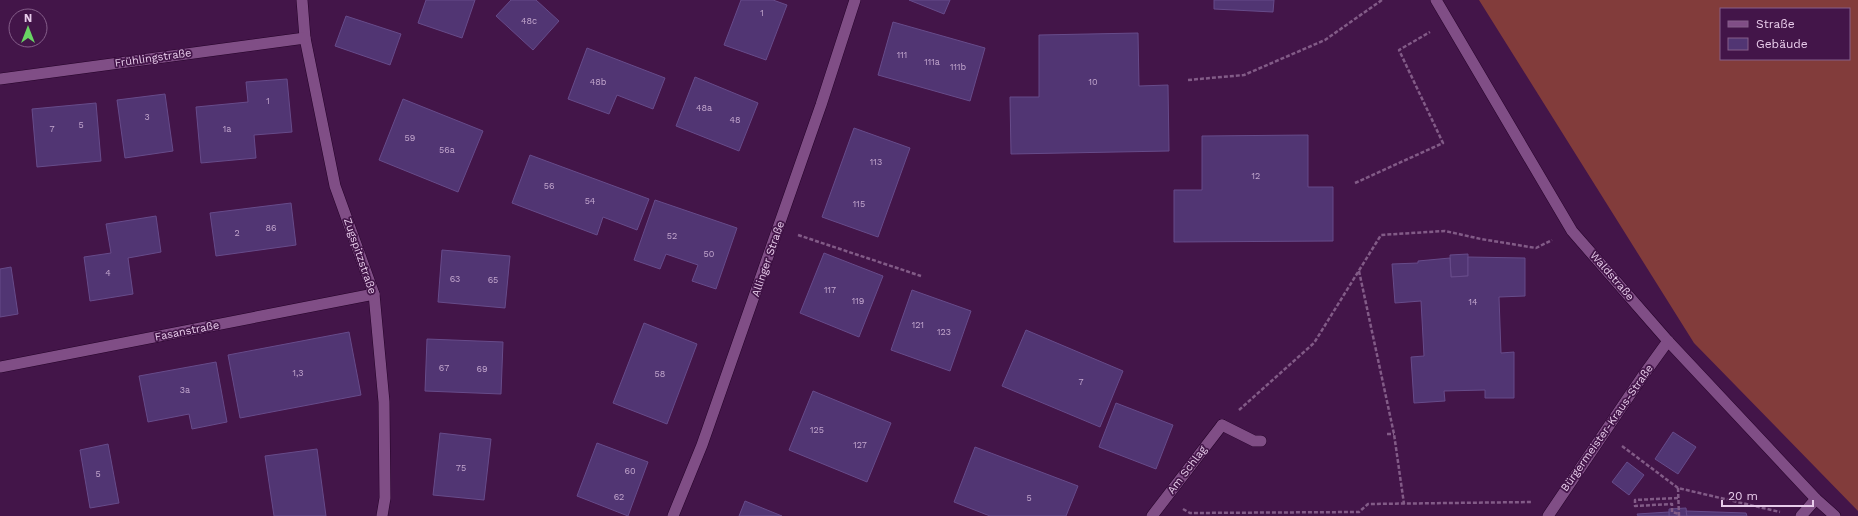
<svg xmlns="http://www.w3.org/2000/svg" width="1858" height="516" font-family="'Work Sans',sans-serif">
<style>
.forest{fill:#823c3b;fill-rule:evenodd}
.building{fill:#513573;stroke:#674b8a}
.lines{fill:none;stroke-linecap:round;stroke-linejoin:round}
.service-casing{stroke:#250329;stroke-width:12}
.minor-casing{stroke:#250329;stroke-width:12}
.path{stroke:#825b87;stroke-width:2.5;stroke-dasharray:4 2;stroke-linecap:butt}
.service{stroke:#804e86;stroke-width:11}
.minor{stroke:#804e86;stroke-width:11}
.labels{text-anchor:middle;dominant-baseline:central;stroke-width:3.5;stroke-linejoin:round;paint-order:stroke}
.number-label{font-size:9px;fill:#c2a6cd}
.street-label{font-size:11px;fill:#e8cceb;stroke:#431549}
</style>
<rect width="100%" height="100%" fill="#431549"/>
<!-- forest -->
<path class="forest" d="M1479,0H1858V511L1694,343ZM1721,9H1849V59H1721Z"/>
<!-- building -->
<g class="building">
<path d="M426,0H475L462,38L418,23Z"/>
<path d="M511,0H536L559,21L533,50L496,16Z"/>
<path d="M741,0H773L787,5L766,60L724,45Z"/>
<path d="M909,0H950L944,14Z"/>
<path d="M1214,0H1274L1273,12L1214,9Z"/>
<path d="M346,16L401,34L390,65L335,46Z"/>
<path d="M893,22L985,48L970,101L878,75Z"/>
<path d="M1138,33L1139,86L1168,85L1169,151L1011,154L1010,97H1039V35Z"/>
<path d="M587,48L665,78L653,109L617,95L609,114L568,99Z"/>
<path d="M695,77L758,103L739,151L676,126Z"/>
<path d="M287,79L292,132L254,135L256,158L201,163L196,107L248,102L246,82Z"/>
<path d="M165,94L173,151L125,158L117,100Z"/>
<path d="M403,99L483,131L458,192L379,160Z"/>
<path d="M96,103L101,161L37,167L32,109Z"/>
<path d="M854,128L910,148L878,237L822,217Z"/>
<path d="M1308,135V187H1333V241L1174,242V190H1202V136Z"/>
<path d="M530,155L649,199L637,230L603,217L597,235L512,203Z"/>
<path d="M655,200L737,228L716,289L692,281L698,265L666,254L660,269L634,260Z"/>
<path d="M291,203L296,245L216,256L210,213Z"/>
<path d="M156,216L161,252L128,258L133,294L90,301L84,257L111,253L106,224Z"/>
<path d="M442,250L510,256L505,308L438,302Z"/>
<path d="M824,253L883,276L859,337L800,313Z"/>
<path d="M1468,254V276L1451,277L1450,255Z"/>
<path d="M1468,257L1525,258V296L1499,297L1501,353L1514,352V398H1485V390L1444,391L1445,401L1414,403L1411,357L1424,356L1421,301L1395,303L1392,264L1418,263V261L1450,258L1451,277L1468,276Z"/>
<path d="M11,267L18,314L0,317V269Z"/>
<path d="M912,290L971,311L950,371L891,350Z"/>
<path d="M644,323L697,344L667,424L613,403Z"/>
<path d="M1026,330L1123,371L1100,427L1002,386Z"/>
<path d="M349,332L361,395L240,418L228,355Z"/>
<path d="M427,339L503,342L501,394L425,391Z"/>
<path d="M216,362L227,422L192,429L189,414L148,422L139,376Z"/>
<path d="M813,391L891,423L867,482L789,450Z"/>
<path d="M1116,403L1173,425L1156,469L1099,447Z"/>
<path d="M1673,432L1696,447L1678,474L1655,459Z"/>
<path d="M440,433L491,439L484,500L433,495Z"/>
<path d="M597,443L648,462L628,516L577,496Z"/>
<path d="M108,444L119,503L90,508L80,450Z"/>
<path d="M975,447L1078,486L1066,516H990L954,502Z"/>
<path d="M317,449L326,516H274L265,456Z"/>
<path d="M1627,462L1644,475L1629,495L1612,482Z"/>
<path d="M745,501L782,516H739Z"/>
<path d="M1686,508L1687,516H1669V509Z"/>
<path d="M1686,511L1746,513L1747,516H1687Z"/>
<path d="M1669,512V516H1638L1637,514Z"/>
</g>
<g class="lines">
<!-- service casing -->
<g class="service-casing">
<g id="service">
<path d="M1222,425L1254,441H1261"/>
<path d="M1801,516L1816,499"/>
</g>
</g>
<!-- minor casing -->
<g class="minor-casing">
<g id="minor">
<path d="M302,0L305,38L335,186L374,294L384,402L385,498L382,516"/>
<path d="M1436,0L1572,231L1668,341L1816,499L1835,516"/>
<path d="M0,79L305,38"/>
<path d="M0,367L374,294"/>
<path d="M673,516L702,445L821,105L855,0"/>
<path d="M1152,516L1222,425"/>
<path d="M1548,516L1642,377L1668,341"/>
</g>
</g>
<!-- path -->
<g class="path">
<path d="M1188,80L1244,75L1325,40L1382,0"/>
<path d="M1355,183L1443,143L1399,50L1430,32"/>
<path d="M798,235L921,276"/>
<path d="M1359,271L1394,434L1404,504"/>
<path d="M1239,410L1314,343L1381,235L1445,231L1481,239L1536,248L1552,240"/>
<path d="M1387,434H1394"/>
<path d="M1622,446L1678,488L1780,512"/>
<path d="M1678,488L1679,516"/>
<path d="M1678,498L1635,500V506L1672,504V512L1679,514"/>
<path d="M1183,509L1190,513L1359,512L1368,504L1532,502"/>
</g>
<!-- service -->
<use href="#service" class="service"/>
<!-- minor -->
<use href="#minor" class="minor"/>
</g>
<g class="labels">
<!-- number labels -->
<g class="number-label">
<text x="762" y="13">1</text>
<text x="529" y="21">48c</text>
<text x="902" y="55">111</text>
<text x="932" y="62">111a</text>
<text x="958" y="67">111b</text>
<text x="598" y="82">48b</text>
<text x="1093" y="82">10</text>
<text x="268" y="101">1</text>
<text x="704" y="108">48a</text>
<text x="147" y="117">3</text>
<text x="735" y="120">48</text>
<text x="81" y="125">5</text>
<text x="52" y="129">7</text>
<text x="227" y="129">1a</text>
<text x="410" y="138">59</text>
<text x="447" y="150">56a</text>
<text x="876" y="162">113</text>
<text x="1256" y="176">12</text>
<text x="549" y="186">56</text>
<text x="590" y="201">54</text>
<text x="859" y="204">115</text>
<text x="271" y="228">86</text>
<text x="237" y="233">2</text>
<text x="672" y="236">52</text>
<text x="709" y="254">50</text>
<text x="108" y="273">4</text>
<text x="455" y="279">63</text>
<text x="493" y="280">65</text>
<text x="830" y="290">117</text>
<text x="858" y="301">119</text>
<text x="1473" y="302">14</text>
<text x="918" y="325">121</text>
<text x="944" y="332">123</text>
<text x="444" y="368">67</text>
<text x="482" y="369">69</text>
<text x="298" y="373">1,3</text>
<text x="660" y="374">58</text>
<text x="1081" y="382">7</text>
<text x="185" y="390">3a</text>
<text x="817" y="430">125</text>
<text x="860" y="445">127</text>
<text x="461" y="468">75</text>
<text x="630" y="471">60</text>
<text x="98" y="474">5</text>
<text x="619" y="497">62</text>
<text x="1029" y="498">5</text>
</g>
<!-- street labels -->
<g class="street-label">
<text transform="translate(153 58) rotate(-8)">Frühlingstraße</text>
<text transform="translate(360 256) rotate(71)">Zugspitzstraße</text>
<text transform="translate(768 259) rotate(-71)">Allinger Straße</text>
<text transform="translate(1612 276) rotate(49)">Waldstraße</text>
<text transform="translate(187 331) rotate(-11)">Fasanstraße</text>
<text transform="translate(1607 428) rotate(-55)">Bürgermeister-Kraus-Straße</text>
<text transform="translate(1187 470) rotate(-53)">Am Schlag</text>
</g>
</g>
<!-- legend -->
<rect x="1720" y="8" width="130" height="52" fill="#431549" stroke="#855e8a"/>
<rect x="1728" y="21" width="20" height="6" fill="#804e86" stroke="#855e8a"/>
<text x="1756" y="28" font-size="12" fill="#e8cceb">Straße</text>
<rect x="1728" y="38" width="20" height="12" fill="#513573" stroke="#855e8a"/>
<text x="1756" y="48" font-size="12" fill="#e8cceb">Gebäude</text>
<!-- north arrow -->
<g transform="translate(28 28)"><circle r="19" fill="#431549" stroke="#855e8a"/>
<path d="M0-3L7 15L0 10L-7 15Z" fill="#69d464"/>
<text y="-6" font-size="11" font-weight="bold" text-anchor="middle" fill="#e8cceb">N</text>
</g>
<!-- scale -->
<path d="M1722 500v6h91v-6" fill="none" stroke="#e8cceb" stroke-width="2"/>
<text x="1728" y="500" font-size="12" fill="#e8cceb" stroke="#431549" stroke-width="3" paint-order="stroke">20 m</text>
</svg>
